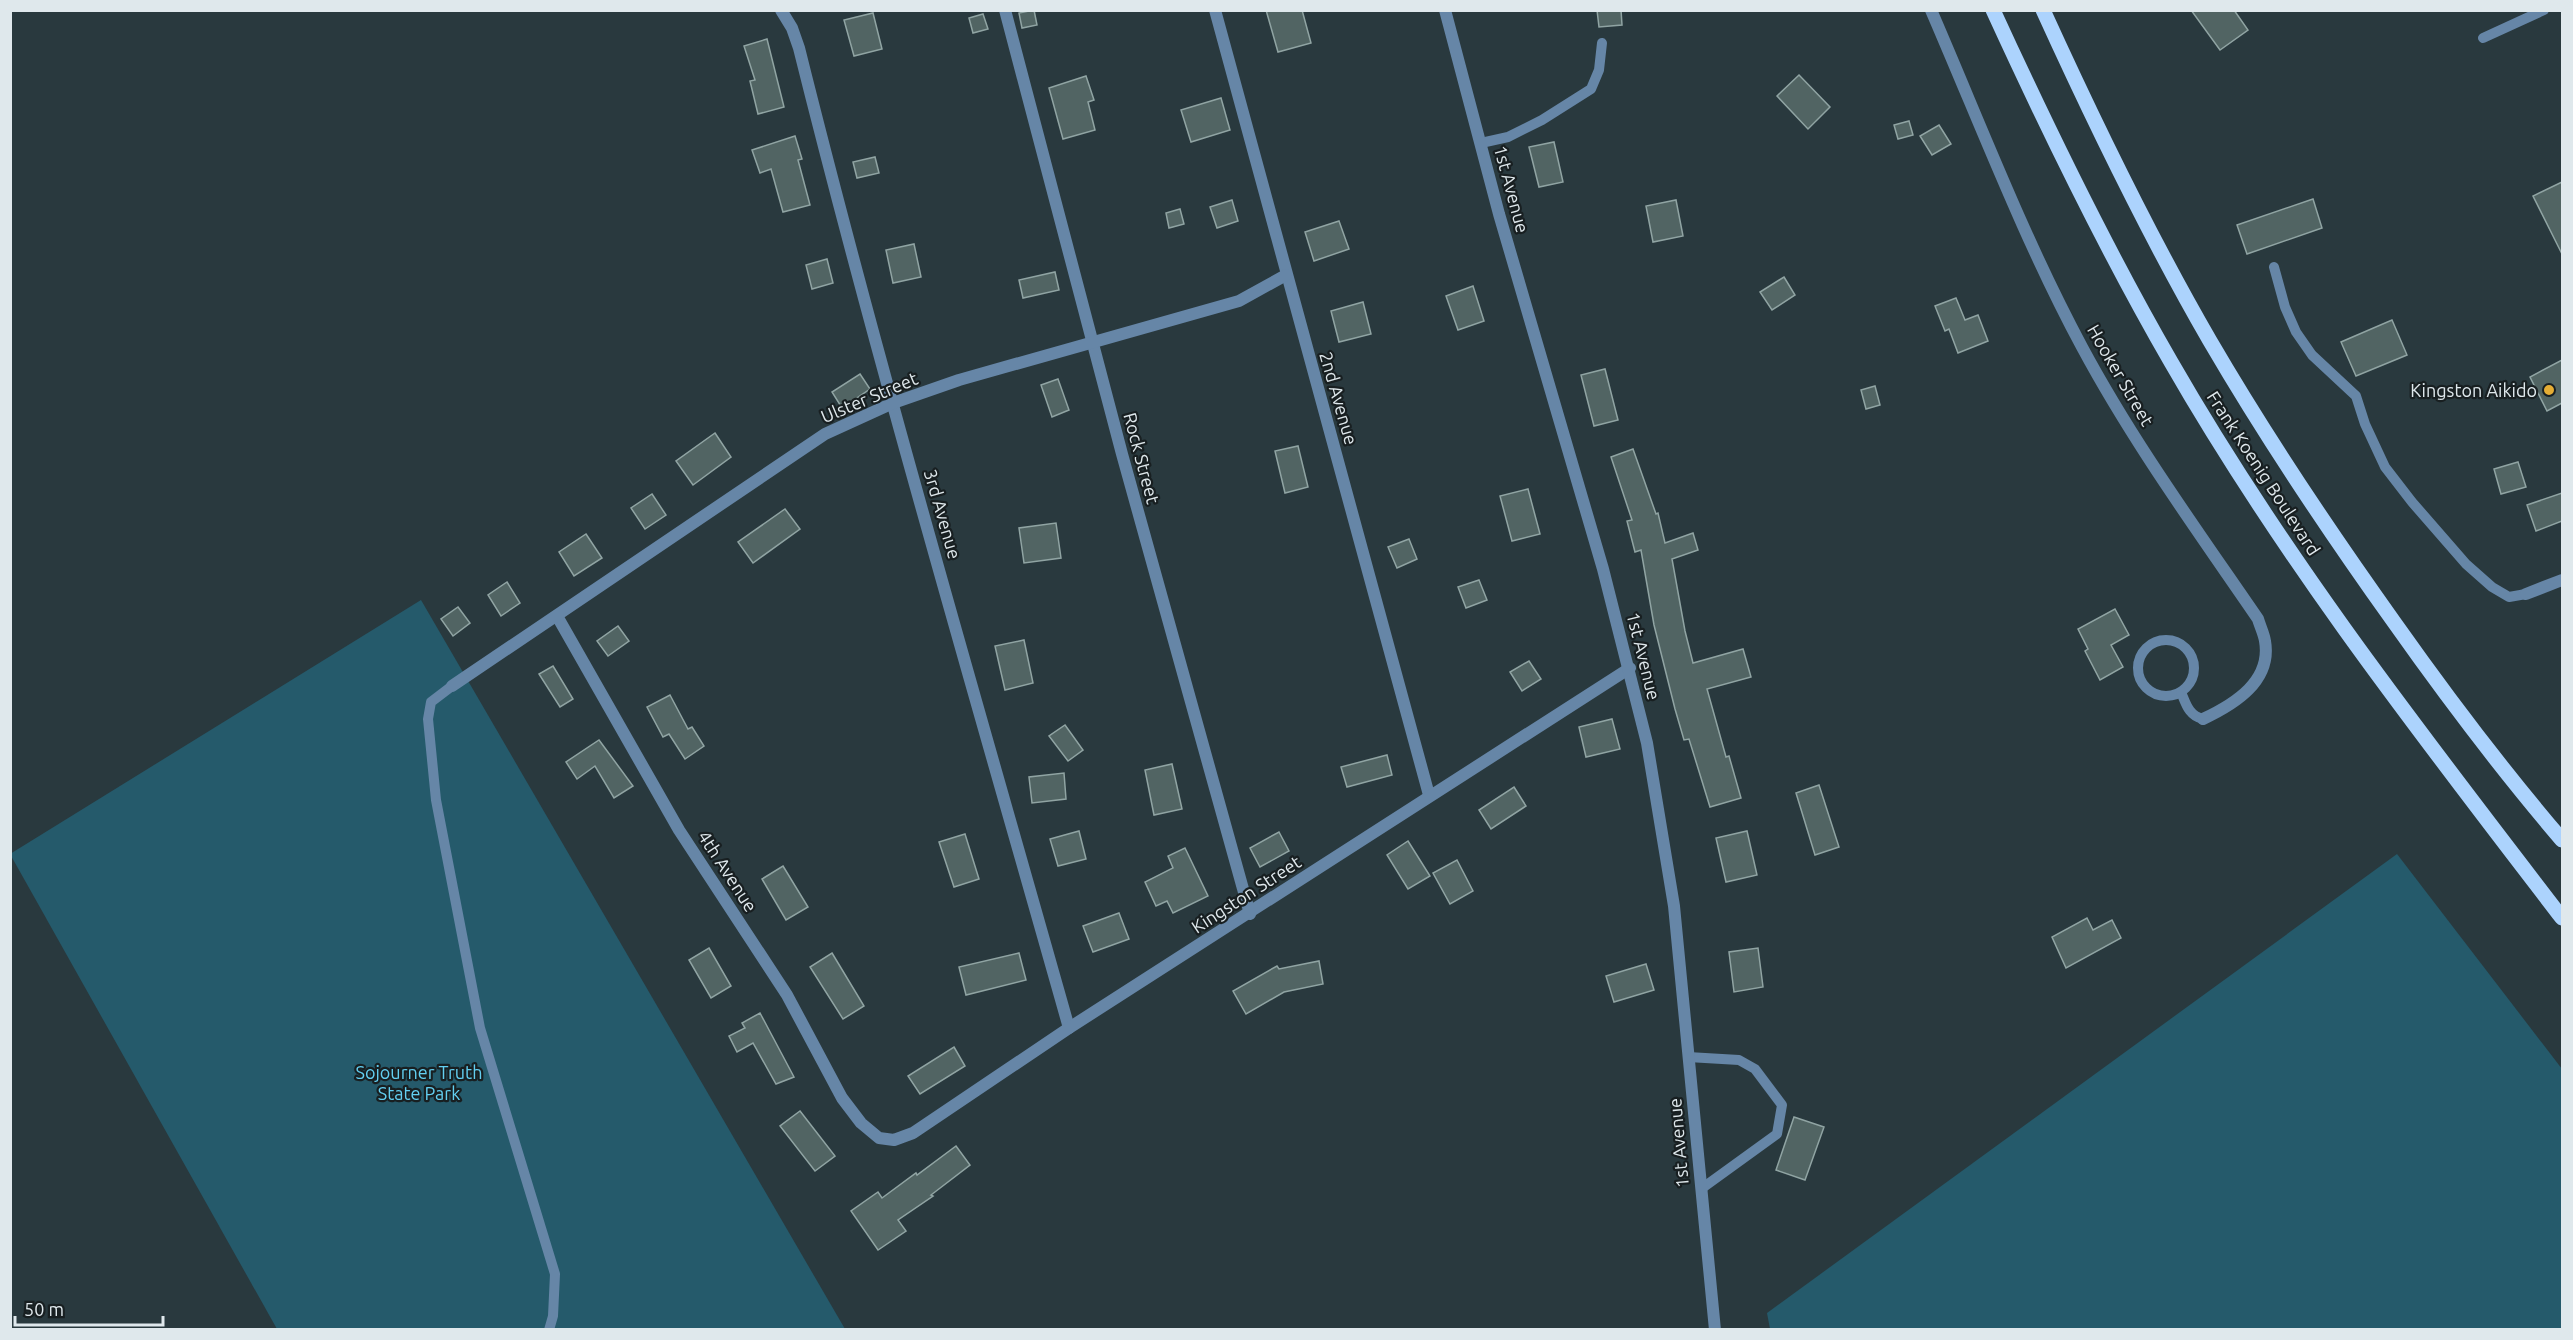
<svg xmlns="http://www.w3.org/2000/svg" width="2573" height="1340" font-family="Ubuntu,sans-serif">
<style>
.green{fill:#255a6b}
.building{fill:#516463;stroke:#90a4a3;stroke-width:1.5}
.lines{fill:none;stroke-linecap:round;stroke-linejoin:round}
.service{stroke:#6686a7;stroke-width:10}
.minor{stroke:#6686a7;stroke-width:12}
.tertiary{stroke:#6686a7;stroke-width:12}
.primary{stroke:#acd3fd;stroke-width:15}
.poi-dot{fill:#e5ad35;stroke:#181f21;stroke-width:2}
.labels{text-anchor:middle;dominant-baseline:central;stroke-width:4.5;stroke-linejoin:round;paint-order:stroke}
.street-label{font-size:18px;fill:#dfe8ec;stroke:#181f21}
.poi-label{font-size:18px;fill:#dfe8ec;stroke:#181f21;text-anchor:end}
.park-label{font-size:18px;fill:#63cff1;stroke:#181f21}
</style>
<rect width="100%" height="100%" fill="#29393e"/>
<!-- green -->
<g class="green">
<path d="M421,600L845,1329H277L10,854Z"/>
<path d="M2397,854L2562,1069V1329H1770L1767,1313Z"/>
</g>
<!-- building -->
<g class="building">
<path d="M1034,10L1037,25L1022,28L1019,13Z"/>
<path d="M1266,10H1302L1311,43L1278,52Z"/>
<path d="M1597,10H1621L1622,25L1599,27Z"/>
<path d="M2191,10H2234L2248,30L2220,50Z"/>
<path d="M873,13L882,49L854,56L844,20Z"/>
<path d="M983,14L988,29L973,33L969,18Z"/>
<path d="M767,39L784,107L758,114L750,81L755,80L744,46Z"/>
<path d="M1799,75L1830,107L1808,129L1777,96Z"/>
<path d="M1086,76L1094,100L1088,102L1095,130L1063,139L1049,88Z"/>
<path d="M1221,98L1230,130L1191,142L1181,110Z"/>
<path d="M1909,121L1913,135L1898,139L1894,125Z"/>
<path d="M1939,125L1951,144L1932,155L1920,136Z"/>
<path d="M795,136L802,159L798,160L810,205L783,212L771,169L760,173L752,150Z"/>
<path d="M1554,142L1563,182L1539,187L1529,147Z"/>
<path d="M875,157L879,173L857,178L853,162Z"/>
<path d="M2562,182V254L2533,196Z"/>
<path d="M2313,199L2322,228L2247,254L2237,225Z"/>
<path d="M1232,200L1238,221L1217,228L1210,207Z"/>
<path d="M1676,200L1683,236L1653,242L1646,206Z"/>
<path d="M1180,209L1184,224L1169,228L1166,213Z"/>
<path d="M1339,221L1349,249L1314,261L1305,232Z"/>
<path d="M914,244L921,277L893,283L886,250Z"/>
<path d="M827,259L833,283L812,289L806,265Z"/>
<path d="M1055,272L1059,290L1023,298L1019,280Z"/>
<path d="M1784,277L1795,295L1772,310L1760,292Z"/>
<path d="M1473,286L1484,321L1458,330L1446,296Z"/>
<path d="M1956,298L1965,320L1978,315L1988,341L1958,353L1949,329L1945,331L1935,306Z"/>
<path d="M1363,302L1371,334L1339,342L1331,311Z"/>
<path d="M2392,320L2407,355L2356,376L2341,342Z"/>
<path d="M2562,360V403L2547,411L2530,377Z"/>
<path d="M1605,369L1618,420L1594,426L1581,375Z"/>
<path d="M860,374L870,389L842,408L832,392Z"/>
<path d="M1058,379L1069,410L1052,417L1041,385Z"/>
<path d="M1875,386L1880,405L1866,409L1861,390Z"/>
<path d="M715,433L731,457L693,485L676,461Z"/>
<path d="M1298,446L1308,487L1285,493L1275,451Z"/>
<path d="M1633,449L1656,514L1658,513L1665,543L1693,533L1698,550L1672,559L1685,631L1693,663L1743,649L1751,677L1707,689L1726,757L1729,756L1741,798L1710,807L1689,739L1684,740L1675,709L1654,625L1641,550L1635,552L1627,521L1632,520L1611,457Z"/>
<path d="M2518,462L2526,487L2501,494L2494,469Z"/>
<path d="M1528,489L1540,534L1512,541L1500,496Z"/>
<path d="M2562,493V521L2536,531L2527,505Z"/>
<path d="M652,494L666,515L645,529L631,508Z"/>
<path d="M785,509L800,529L753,563L738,542Z"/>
<path d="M1056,523L1061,558L1024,563L1019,528Z"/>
<path d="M586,534L602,558L574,576L559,552Z"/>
<path d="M1409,539L1417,559L1397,568L1388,547Z"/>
<path d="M1479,580L1487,600L1466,608L1458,587Z"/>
<path d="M507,582L520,603L501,616L488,595Z"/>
<path d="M458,607L470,623L453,636L441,619Z"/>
<path d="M2115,609L2129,635L2111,645L2123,667L2100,680L2085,651L2088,649L2078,629Z"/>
<path d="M618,626L629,641L608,656L597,641Z"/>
<path d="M1024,640L1033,683L1005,690L995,646Z"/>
<path d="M1529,661L1541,679L1522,691L1510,672Z"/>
<path d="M553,666L573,699L560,707L539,674Z"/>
<path d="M670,695L688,729L692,727L704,746L685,759L669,734L663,737L647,707Z"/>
<path d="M1612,719L1620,749L1586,757L1579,727Z"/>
<path d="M1065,725L1083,750L1068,761L1049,736Z"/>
<path d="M599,740L633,786L614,798L595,766L577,779L566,762Z"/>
<path d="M1387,755L1392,775L1347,787L1341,767Z"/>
<path d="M1172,764L1182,809L1154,815L1145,770Z"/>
<path d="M1064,773L1066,799L1032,803L1029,777Z"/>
<path d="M1819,785L1839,847L1815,855L1796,793Z"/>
<path d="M1514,787L1526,806L1491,829L1479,810Z"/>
<path d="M1079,831L1086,859L1058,866L1050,839Z"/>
<path d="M1747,831L1757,875L1726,882L1716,838Z"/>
<path d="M1279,832L1289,851L1260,867L1250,848Z"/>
<path d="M965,834L979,879L954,887L939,842Z"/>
<path d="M1408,841L1430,876L1408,889L1387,855Z"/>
<path d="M1185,848L1208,896L1173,913L1167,901L1156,906L1145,882L1173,868L1168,856Z"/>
<path d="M1457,860L1473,891L1450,904L1433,873Z"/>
<path d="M783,866L808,907L786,920L762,879Z"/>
<path d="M1119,913L1129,939L1093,952L1083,926Z"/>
<path d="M2087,918L2093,930L2112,920L2121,938L2066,968L2052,937Z"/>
<path d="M709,948L731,986L711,998L689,960Z"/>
<path d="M1758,948L1763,987L1734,992L1729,952Z"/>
<path d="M832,953L864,1006L843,1019L810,967Z"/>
<path d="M1019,953L1026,980L966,995L959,967Z"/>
<path d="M1319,961L1323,984L1284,992L1246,1014L1233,991L1277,966L1279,969Z"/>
<path d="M1646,964L1654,990L1614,1002L1606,976Z"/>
<path d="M760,1013L794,1077L776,1084L753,1043L737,1052L729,1036L745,1028L742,1023Z"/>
<path d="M954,1047L965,1066L920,1094L908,1076Z"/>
<path d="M800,1111L835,1156L815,1171L780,1126Z"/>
<path d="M1794,1117L1824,1127L1805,1180L1776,1170Z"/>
<path d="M956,1146L970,1165L931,1195L933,1196L898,1220L906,1231L878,1250L851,1211L878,1192L882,1198L916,1173L917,1175Z"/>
</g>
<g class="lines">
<!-- service -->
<g class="service">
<path d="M2483,38L2544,10"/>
<path d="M1481,143L1508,137L1542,120L1591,89L1599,70L1602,43"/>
<path d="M2274,267L2285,307L2296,332L2312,355L2356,396L2365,424L2385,467L2412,502L2466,564L2492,587L2509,597L2526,594"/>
<circle cx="2166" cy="668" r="28"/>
<path d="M452,686L431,702L428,719L436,800L480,1028L555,1274L553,1316L549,1330"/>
<path d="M2181,692C2186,704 2189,716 2203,719"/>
<path d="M1688,1057L1739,1060L1755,1069L1782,1105L1777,1134L1701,1189"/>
</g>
<!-- minor -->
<g class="minor">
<path d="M781,10L792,28L799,48C881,377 977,702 1069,1028"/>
<path d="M1005,10L1122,454L1250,914"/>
<path d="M1215,10L1429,795"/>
<path d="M1931,10C1980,123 2024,239 2082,347C2133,442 2197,530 2258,619C2260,626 2264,634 2265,641C2272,681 2235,704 2203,719"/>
<path d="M2526,594L2562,580"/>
<path d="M557,616L679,830L787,995L842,1098L861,1123L879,1138L894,1140L913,1133L1069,1028L1630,668"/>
<path d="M452,686L825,434L893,403L959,380L1239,301L1286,275"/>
</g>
<!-- tertiary -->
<path class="tertiary" d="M1445,10L1499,214L1603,569L1647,743L1674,906L1715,1330"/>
<!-- primary -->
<g class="primary">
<path d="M1993,10C2048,130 2105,248 2171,362C2284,559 2424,738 2562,918"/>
<path d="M2043,10C2094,122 2148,234 2210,341C2266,437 2329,531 2394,622C2447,697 2502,770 2562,840"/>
</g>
</g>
<!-- markers -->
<circle class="poi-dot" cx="2549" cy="390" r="6"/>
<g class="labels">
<!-- street labels -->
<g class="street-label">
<text transform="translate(1512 189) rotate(75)">1st Avenue</text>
<text transform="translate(2121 375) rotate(60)">Hooker Street</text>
<text transform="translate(869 397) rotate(-23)">Ulster Street</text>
<text transform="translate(1339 398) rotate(74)">2nd Avenue</text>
<text transform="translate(1142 458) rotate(75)">Rock Street</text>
<text transform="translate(2264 473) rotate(57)">Frank Koenig Boulevard</text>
<text transform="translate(943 514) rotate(74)">3rd Avenue</text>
<text transform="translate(1644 656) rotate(76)">1st Avenue</text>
<text transform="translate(728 871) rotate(57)">4th Avenue</text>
<text transform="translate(1246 894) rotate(-33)">Kingston Street</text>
<text transform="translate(1678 1143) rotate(-95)">1st Avenue</text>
</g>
<!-- poi labels -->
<g class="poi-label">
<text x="2537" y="390">Kingston Aikido</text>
</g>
<!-- park labels -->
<g class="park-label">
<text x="419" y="1072">Sojourner Truth<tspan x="419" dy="21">State Park</tspan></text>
</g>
</g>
<!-- border -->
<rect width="2573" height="1340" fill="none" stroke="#dfe8ec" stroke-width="24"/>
<!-- scale -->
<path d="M15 1316v9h148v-9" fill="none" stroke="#dfe8ec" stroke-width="3"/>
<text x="24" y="1316" font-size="18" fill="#dfe8ec" stroke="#181f21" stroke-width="4.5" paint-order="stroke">50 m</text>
</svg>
